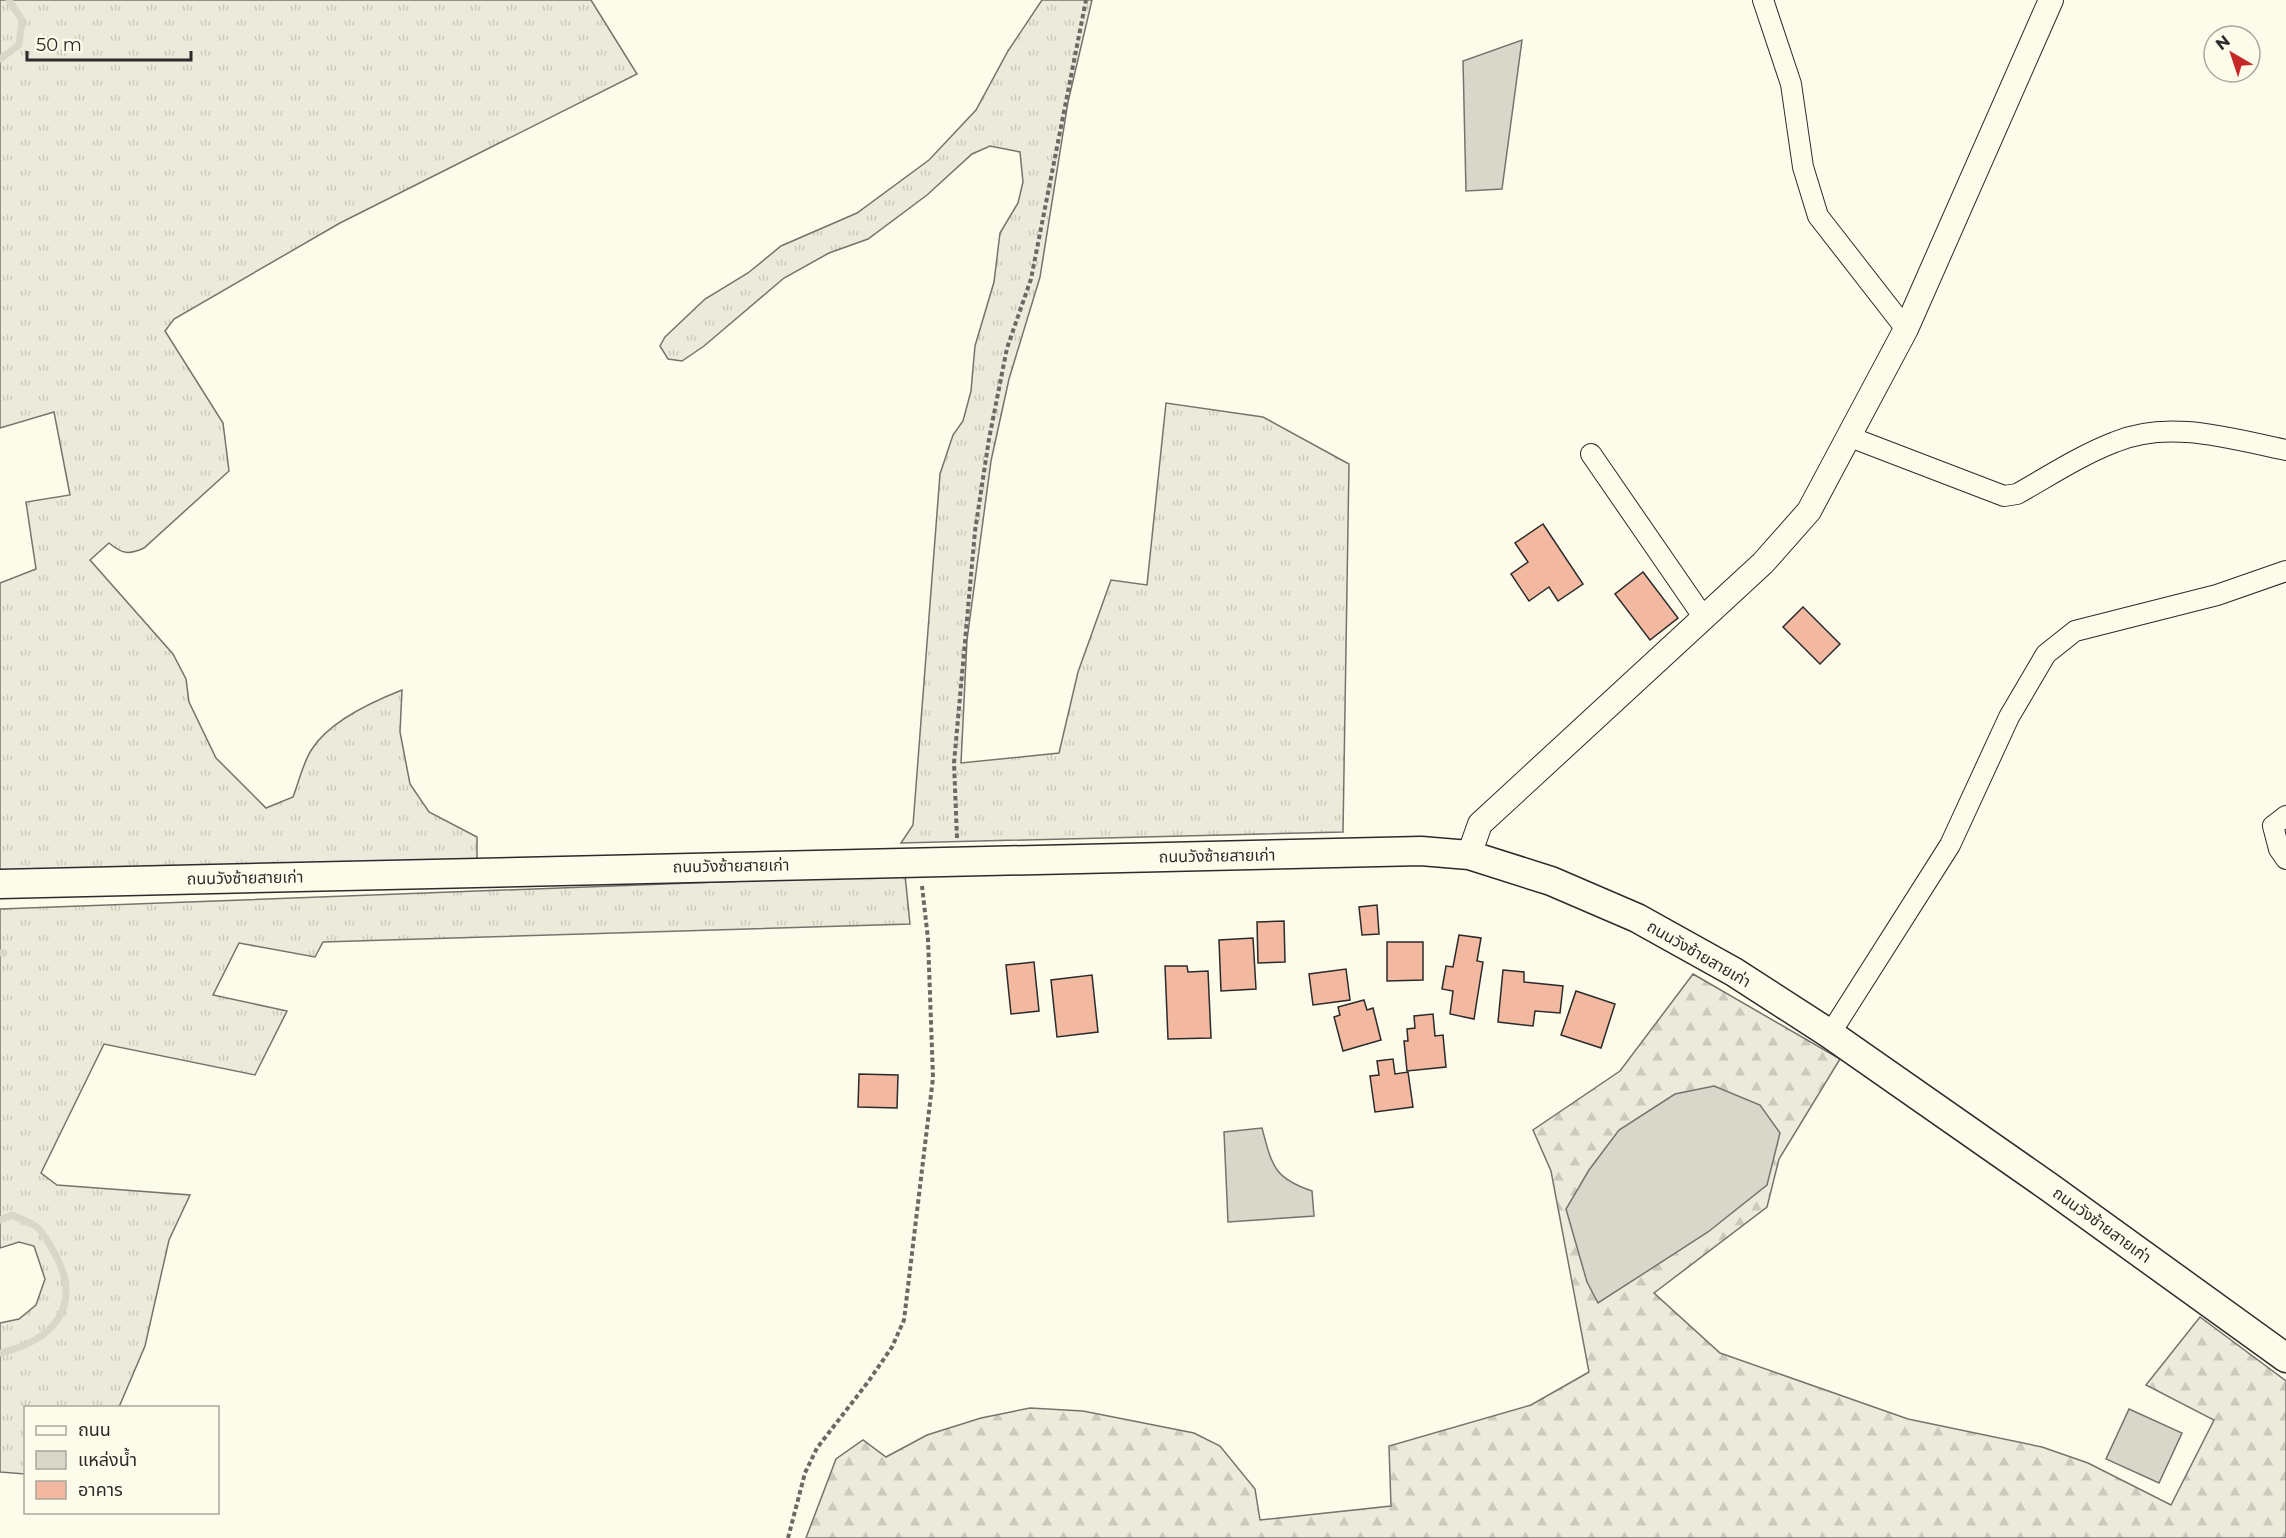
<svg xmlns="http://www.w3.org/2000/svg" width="2286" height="1538" font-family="Montserrat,'Noto Sans Thai',sans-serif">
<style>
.grass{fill:url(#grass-tufts);stroke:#74746e;stroke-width:1.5}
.forest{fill:url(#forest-firs);stroke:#74746e;stroke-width:1.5}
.water{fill:#d8d7c9;stroke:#74746e;stroke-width:1.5}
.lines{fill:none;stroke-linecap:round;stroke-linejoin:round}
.stream{stroke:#d8d7c9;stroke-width:7}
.building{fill:#f2b8a0;stroke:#2b2b2b;stroke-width:1.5}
.minor-casing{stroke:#2b2b2b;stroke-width:22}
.tertiary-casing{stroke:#2b2b2b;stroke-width:26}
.secondary-casing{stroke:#2b2b2b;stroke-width:31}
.path{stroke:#6a6964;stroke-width:4;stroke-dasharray:4.5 3;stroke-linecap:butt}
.minor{stroke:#fdfbea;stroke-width:20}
.tertiary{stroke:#fdfbea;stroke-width:24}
.secondary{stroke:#fdfbea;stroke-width:28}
.labels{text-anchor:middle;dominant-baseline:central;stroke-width:4.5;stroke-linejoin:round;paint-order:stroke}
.street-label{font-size:16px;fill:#2b2b2b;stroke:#fdfbea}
</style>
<defs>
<pattern id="grass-tufts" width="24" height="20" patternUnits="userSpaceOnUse" patternTransform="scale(1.5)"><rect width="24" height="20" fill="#ecebdb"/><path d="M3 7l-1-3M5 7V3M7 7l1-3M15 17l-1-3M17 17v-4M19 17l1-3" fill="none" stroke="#cbcabc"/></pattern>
<pattern id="forest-firs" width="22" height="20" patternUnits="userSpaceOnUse" patternTransform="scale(1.5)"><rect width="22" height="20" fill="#ecebdb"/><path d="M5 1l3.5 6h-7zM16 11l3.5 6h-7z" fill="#cbcabc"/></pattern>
</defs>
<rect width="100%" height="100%" fill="#fdfbea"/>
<!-- grass -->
<g class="grass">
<path d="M0,0H591L637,74L340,223L174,319L165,331L223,423L229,471L144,548C129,555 122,554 109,543L90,560L173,654L186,679L189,702L216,758L266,808L293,797C299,782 303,762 312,749C329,722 374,701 402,690L400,732L410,784L429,812L477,837V862L0,875V583L36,569L26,502L70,495L54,412L0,428Z"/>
<path d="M1042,0H1092L1068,102L1040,277L1009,379L991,461L967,640L961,763L1059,753L1078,672L1111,580L1147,585L1166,403L1263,417L1349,464L1343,832L901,843L913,825L940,474L953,435L963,421L971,391L975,346L994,282L1000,233L1018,203L1023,182L1020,152L990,146L972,154L927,195L868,239L829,253L784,278L704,346L682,361L668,359L660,346L665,337L705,299L748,273L781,246L857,213L929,160L976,110L1008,51Z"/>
<path d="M905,875L910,924L323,942L315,957L239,943L213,995L287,1011L255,1075L104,1044L41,1173L57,1185L190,1195L169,1240L145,1346L119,1407L26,1408L25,1474L0,1472V1323L19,1319L36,1305L45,1279L34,1246L19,1242L0,1248V909Z"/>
</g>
<!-- forest -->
<path class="forest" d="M1693,974L1840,1059L1779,1159L1767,1207L1654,1293L1720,1353L1908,1419L2042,1447L2088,1463L2171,1505L2214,1420L2146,1385L2200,1317L2286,1381V1538H806L836,1459L863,1440L886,1457L927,1435L981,1418L1030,1408L1083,1411L1194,1433L1220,1446L1255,1489L1260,1520L1391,1506L1389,1446L1531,1405L1589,1372L1551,1171L1533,1130L1620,1071Z"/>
<!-- water -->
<g class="water">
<path d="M1522,40L1502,189L1466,191L1463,61Z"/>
<path d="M1714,1086L1760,1105L1780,1133L1767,1185L1708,1232L1598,1303L1587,1282L1566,1209L1589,1170L1619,1130L1675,1094Z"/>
<path d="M1262,1128C1272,1165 1273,1178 1312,1191L1314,1216L1228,1222L1224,1132Z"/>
<path d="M2129,1409L2182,1433L2159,1483L2106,1459Z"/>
</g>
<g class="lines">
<!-- stream -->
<g class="stream">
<path d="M0,59L19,45L22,20L9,0"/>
<path d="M0,953H4"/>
<path d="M0,1220L12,1215C20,1219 30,1222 37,1227C44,1233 50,1246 55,1254C84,1307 52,1341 0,1353"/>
</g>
</g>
<!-- building -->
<g class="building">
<path d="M1543,524L1583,584L1558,601L1549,587L1529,601L1511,574L1528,562L1515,543Z"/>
<path d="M1643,572L1678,618L1650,640L1615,594Z"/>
<path d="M1803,607L1840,644L1820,664L1783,627Z"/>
<path d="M1377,905L1379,934L1362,935L1359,907Z"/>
<path d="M1284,921L1285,962L1258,963L1257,922Z"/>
<path d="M1459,935L1481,938L1477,961L1483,962L1474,1019L1450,1014L1453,991L1442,989L1446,966L1453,967Z"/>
<path d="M1253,938L1256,989L1221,991L1219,940Z"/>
<path d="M1387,942H1423V980L1387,981Z"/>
<path d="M1034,962L1039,1011L1011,1014L1006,965Z"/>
<path d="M1165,966H1187L1188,972L1208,971L1211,1038L1168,1039Z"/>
<path d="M1346,969L1350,1000L1313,1005L1309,974Z"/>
<path d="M1503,970L1524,972V982L1563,986L1560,1013L1535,1011L1533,1026L1498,1022Z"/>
<path d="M1092,975L1098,1032L1057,1037L1051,980Z"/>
<path d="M1576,991L1615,1004L1601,1048L1561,1035Z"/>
<path d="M1364,1000L1367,1010L1373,1008L1381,1040L1343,1051L1334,1017L1340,1015L1338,1007Z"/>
<path d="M1433,1014L1435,1036L1443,1035L1446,1067L1407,1071L1404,1041H1408L1407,1029L1415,1028L1414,1016Z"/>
<path d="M1393,1059L1395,1074L1408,1072L1413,1107L1375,1112L1370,1076L1379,1075L1377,1061Z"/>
<path d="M859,1074L898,1075L897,1108L858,1107Z"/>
</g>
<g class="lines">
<!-- minor casing -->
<g class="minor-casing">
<g id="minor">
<path d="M1763,0L1791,84L1803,167L1818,216L1906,329"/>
<path d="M1850,437L2004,496L2017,494C2049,476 2081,455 2115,442C2169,419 2232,439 2286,450"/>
<path d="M1591,454L1704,618"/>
<path d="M2286,816L2273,826L2279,849L2286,859"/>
<path d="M1830,1034L1950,845L2009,717L2046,654L2075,631L2217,595L2286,571"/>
</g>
</g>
<!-- tertiary casing -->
<g class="tertiary-casing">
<path id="tertiary" d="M1469,855L1480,824L1763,563L1809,511L1906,329L2051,0"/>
</g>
<!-- secondary casing -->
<g class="secondary-casing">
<path id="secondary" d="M0,884L1421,851L1469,855L1551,881L1637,918L1734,972L1830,1034L2049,1187L2286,1358"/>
</g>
<!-- path -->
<g class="path">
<path d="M957,838L954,763L975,531L989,439L1007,348L1031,279L1086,0"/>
<path d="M788,1538L805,1473L817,1448L868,1382L892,1347L904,1320L933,1078L928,939L922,886"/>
</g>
<!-- minor -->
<use href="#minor" class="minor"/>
<!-- tertiary -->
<use href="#tertiary" class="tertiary"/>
<!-- secondary -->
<use href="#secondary" class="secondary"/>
</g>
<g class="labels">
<!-- street labels -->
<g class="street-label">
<text transform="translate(1217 856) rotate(-1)">ถนนวังซ้ายสายเก่า</text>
<text transform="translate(731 866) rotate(-1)">ถนนวังซ้ายสายเก่า</text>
<text transform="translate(245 878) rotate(-1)">ถนนวังซ้ายสายเก่า</text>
<text transform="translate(1699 954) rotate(30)">ถนนวังซ้ายสายเก่า</text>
<text transform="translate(2102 1225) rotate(36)">ถนนวังซ้ายสายเก่า</text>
</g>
</g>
<!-- legend -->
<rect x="24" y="1406" width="195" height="108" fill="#fdfbea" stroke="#a9a89e" stroke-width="1.5"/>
<rect x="36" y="1426" width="30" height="9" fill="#fdfbea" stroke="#a9a89e" stroke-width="1.5"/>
<text x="78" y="1436" font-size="18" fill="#2b2b2b">ถนน</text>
<rect x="36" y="1451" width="30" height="18" fill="#d8d7c9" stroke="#a9a89e" stroke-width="1.5"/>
<text x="78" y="1466" font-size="18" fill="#2b2b2b">แหล่งน้ำ</text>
<rect x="36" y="1481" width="30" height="18" fill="#f2b8a0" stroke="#a9a89e" stroke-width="1.5"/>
<text x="78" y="1496" font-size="18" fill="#2b2b2b">อาคาร</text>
<!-- north arrow -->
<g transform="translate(2232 54) rotate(321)"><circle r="28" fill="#fdfbea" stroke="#a9a89e" stroke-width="1.5"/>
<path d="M0-4.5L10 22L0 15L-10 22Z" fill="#c62828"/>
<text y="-9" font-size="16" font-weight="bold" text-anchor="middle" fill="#2b2b2b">N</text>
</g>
<!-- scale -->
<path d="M27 51v9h164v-9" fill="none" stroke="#2b2b2b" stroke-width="3"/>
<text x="36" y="51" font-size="18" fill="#2b2b2b" stroke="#fdfbea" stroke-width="4.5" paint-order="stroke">50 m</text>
</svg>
